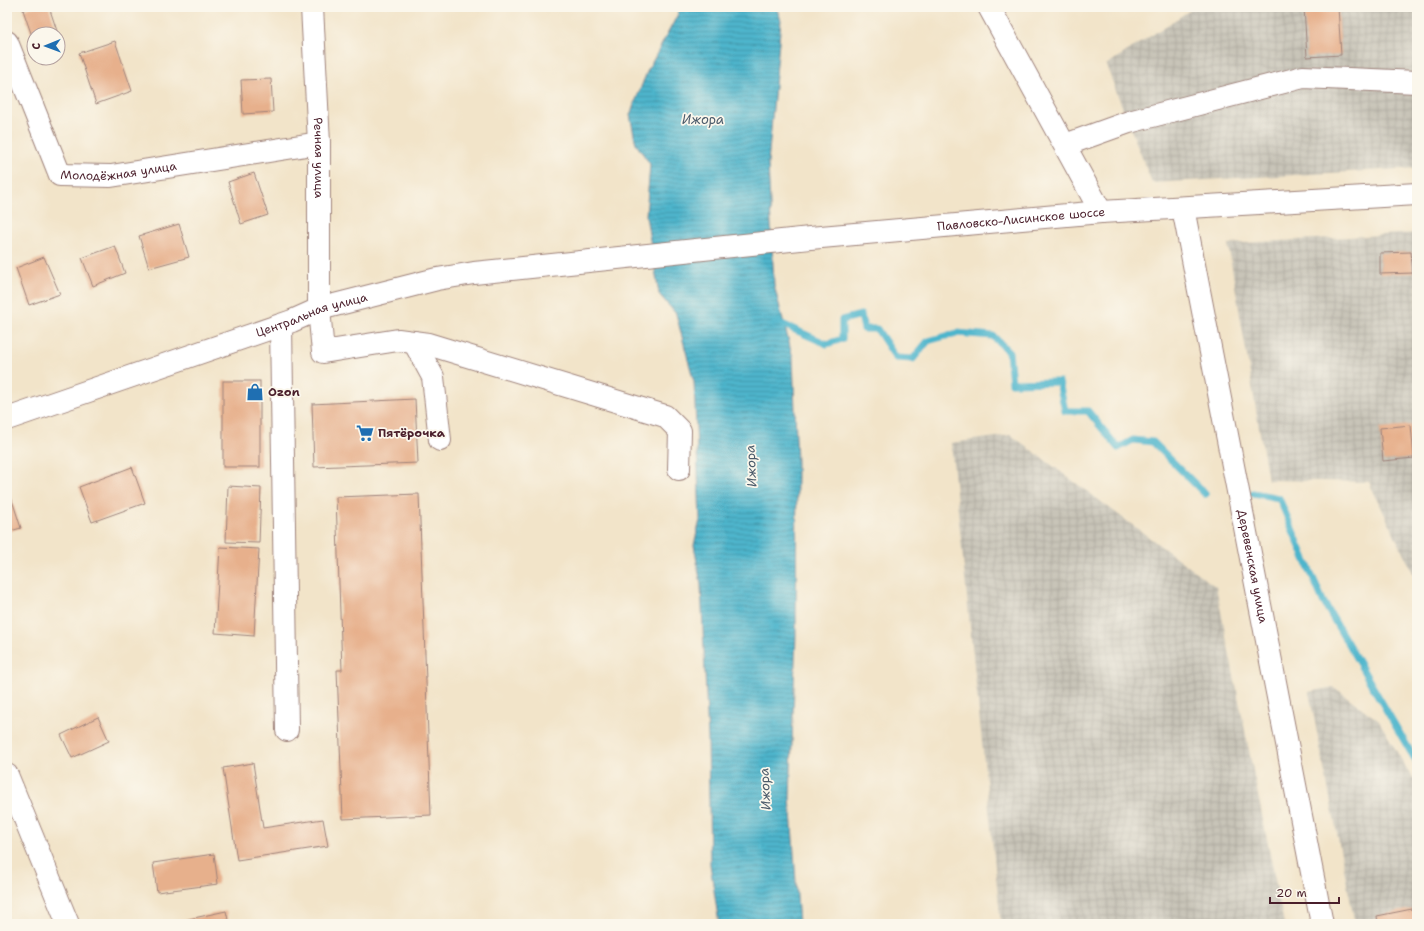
<svg xmlns="http://www.w3.org/2000/svg" width="1424" height="931" font-family="'Shantell Sans',sans-serif">
<style>
.industrial{fill:url(#industrial-grid)}
.water{fill:url(#water-rules);stroke:#4c6a7c}
.lines{fill:none;stroke-linecap:round;stroke-linejoin:round}
.stream{stroke:#4db5cc;stroke-width:7}
.building{fill:#e7b08c}
.minor-casing{stroke:#9e827a;stroke-width:24}
.major-casing{stroke:#9e827a;stroke-width:24}
.minor{stroke:#fff;stroke-width:22}
.major{stroke:#fff;stroke-width:22}
.labels{text-anchor:middle;dominant-baseline:central;stroke-width:3.5;stroke-linejoin:round;paint-order:stroke}
.street-label{font-size:12px;fill:#4a1f2b;stroke:#fbf7ec}
.poi-label{font-size:12px;font-weight:bold;fill:#4a1f2b;stroke:#fbf7ec;text-anchor:start}
.water-label{font-size:13px;font-style:italic;fill:#4b5b6b;stroke:#fbf7ec}
</style>
<defs>
<pattern id="industrial-grid" width="8" height="8" patternUnits="userSpaceOnUse"><rect width="8" height="8" fill="#c8c4b8"/><path d="M0 4h8M4 0v8" fill="none" stroke="#ada89e"/></pattern>
<pattern id="water-rules" width="6" height="5" patternUnits="userSpaceOnUse"><rect width="6" height="5" fill="#4db5cc"/><path d="M0 2.5h6" fill="none" stroke="#4293a6"/></pattern>
</defs>
<rect width="100%" height="100%" fill="#fbf7ec"/>
<filter id="ink" filterUnits="userSpaceOnUse"><feTurbulence type="fractalNoise" baseFrequency=".025" numOctaves="2"/><feDisplacementMap in="SourceGraphic" scale="8" xChannelSelector="R" yChannelSelector="G"/><feConvolveMatrix kernelMatrix="1 2 1 2 8 2 1 2 1" color-interpolation-filters="sRGB"/></filter>
<filter id="wash" filterUnits="userSpaceOnUse"><feTurbulence type="fractalNoise" baseFrequency=".012" numOctaves="4" result="noise"/><feDisplacementMap in="SourceGraphic" scale="16" xChannelSelector="R" yChannelSelector="G"/><feGaussianBlur stdDeviation="0.9" result="paint"/><feColorMatrix in="noise" values="0 0 0 0 0 0 0 0 0 0 0 0 0 0 0 0 0 1.4 0 .05"/><feComposite in="paint" operator="in"/></filter>
<g filter="url(#wash)">
<rect width="100%" height="100%" fill="#f2e4c9"/>
<!-- industrial -->
<g class="industrial">
<path d="M1195,7H1417V168L1152,183L1106,65Z"/>
<path d="M1417,233V581L1369,482L1268,480L1228,244Z"/>
<path d="M1011,435L1216,587L1284,924H1001L951,443Z"/>
<path d="M1334,687L1379,721L1411,776L1417,782V924H1355L1309,692Z"/>
</g>
<!-- water -->
<path class="water" d="M677,7H776L781,20L768,163L774,285L793,358L797,463L796,634L790,797L799,924H719L710,864L708,739L701,585L694,545L700,520L694,382L676,314L659,294L646,216L650,164L636,144L630,115L647,72L678,14Z"/>
<g class="lines">
<!-- stream -->
<g class="stream">
<path d="M775,321L827,344L842,339V320L861,315L864,329H877L896,358L913,359L928,341L957,333L993,336L1009,352L1012,383L1059,382L1065,411H1088L1118,448L1133,440L1153,442L1205,494"/>
<path d="M1253,493L1279,498L1323,601L1417,763"/>
</g>
</g>
<g id="blocks">
<!-- building -->
<g class="building">
<path d="M31,7H49L57,31L47,34H34L33,39L23,10Z"/>
<path d="M1304,7H1338L1341,55L1307,57Z"/>
<path d="M115,41L132,91L96,104L79,53Z"/>
<path d="M271,79L273,112L243,114L241,80Z"/>
<path d="M254,173L268,215L241,224L228,182Z"/>
<path d="M179,224L189,257L149,268L139,236Z"/>
<path d="M115,246L125,273L93,286L82,258Z"/>
<path d="M1411,252L1413,273L1380,274V253Z"/>
<path d="M44,257L60,294L29,305L16,268Z"/>
<rect x="223" y="381" width="37" height="86"/>
<path d="M415,399L418,463L314,467L312,404Z"/>
<path d="M1411,425L1414,458L1383,461L1380,428Z"/>
<path d="M132,467L145,503L92,522L79,487Z"/>
<path d="M228,486L261,488L259,543L226,542Z"/>
<path d="M419,494L431,815L343,819L337,670H342L336,497Z"/>
<path d="M11,497L21,528L7,532V498Z"/>
<path d="M220,547L259,549L254,636L215,633Z"/>
<path d="M98,717L109,741L72,758L61,735Z"/>
<path d="M253,763L263,828L323,819L328,846L237,860L223,768Z"/>
<path d="M214,854L218,884L157,892L153,863Z"/>
<path d="M1417,908V924H1378L1377,916Z"/>
<path d="M226,911L229,924H181L180,921Z"/>
</g>
</g>
</g>
<g filter="url(#ink)">
<use href="#blocks" fill-opacity="0" stroke="#9e827a" stroke-width="1"/>
<g class="lines">
<!-- minor casing -->
<g class="minor-casing">
<g id="minor">
<path id="s1" d="M312,7L319,143V309L323,352L398,340L428,344L665,416L680,431L679,469"/>
<path d="M989,7L1101,212"/>
<path id="s2" d="M7,42L60,175L111,176L319,143"/>
<path d="M1065,145L1129,122L1303,77L1417,82"/>
<path id="s3" d="M1183,208L1322,924"/>
<path d="M281,325L287,730"/>
<path d="M414,342L433,377L440,440"/>
<path d="M7,775L68,924"/>
</g>
</g>
<!-- major casing -->
<g class="major-casing">
<g id="major">
<path id="s4" d="M7,419L292,321L319,309L437,279L474,273L810,238L1101,212L1417,194"/>
</g>
</g>
<!-- minor -->
<use href="#minor" class="minor"/>
<!-- major -->
<use href="#major" class="major"/>
</g>
</g>
<!-- icons -->
<defs>
<g id="shop-bare" transform="scale(1.38)"><path d="M-5-2.5h2.3a2.7 3.5 0 0 1 5.4 0H5L5.5 6h-11ZM-1.5-2.5h3a1.5 2.3 0 0 0-3 0Z" fill="#1f6fb2" stroke="#fbf7ec" stroke-width="2.5" paint-order="stroke"/></g>
<g id="supermarket-bare" transform="scale(1.38)"><path d="M-6-5.5h2.5l.6 2H6L4.5 2H-2.5L-4.4-4H-6ZM-1.5 3.2a1.3 1.3 0 1 0 .1 0ZM3 3.2a1.3 1.3 0 1 0 .1 0Z" fill="#1f6fb2" stroke="#fbf7ec" stroke-width="2.5" paint-order="stroke"/></g>
</defs>
<g fill-rule="evenodd">
<use href="#shop-bare" x="255" y="392"/>
<use href="#supermarket-bare" x="365" y="433"/>
</g>
<g class="labels">
<!-- street labels -->
<g class="street-label">
<text stroke="none"><textPath href="#s1" startOffset="151">Речная улица</textPath></text>
<text stroke="none"><textPath href="#s2" startOffset="202">Молодёжная улица</textPath></text>
<text stroke="none"><textPath href="#s4" startOffset="1040">Павловско-Лисинское шоссе</textPath></text>
<text stroke="none"><textPath href="#s4" startOffset="322">Центральная улица</textPath></text>
<text stroke="none"><textPath href="#s3" startOffset="365">Деревенская улица</textPath></text>
</g>
<!-- poi labels -->
<g class="poi-label">
<text x="268" y="392">Ozon</text>
<text x="378" y="433">Пятёрочка</text>
</g>
<!-- water labels -->
<g class="water-label">
<text x="703" y="119">Ижора</text>
<text transform="translate(751 466) rotate(-93)">Ижора</text>
<text transform="translate(765 789) rotate(-93)">Ижора</text>
</g>
</g>
<!-- margin -->
<rect width="1424" height="931" fill="none" stroke="#fbf7ec" stroke-width="24"/>
<!-- north arrow -->
<g transform="translate(46 46) rotate(269)"><circle r="19" fill="#fbf7ec" stroke="#b4a19f"/>
<path d="M0-3L7 15L0 10L-7 15Z" fill="#1f6fb2"/>
<text y="-6" font-size="11" font-weight="bold" text-anchor="middle" fill="#4a1f2b">С</text>
</g>
<!-- scale -->
<path d="M1270 897v6h69v-6" fill="none" stroke="#4a1f2b" stroke-width="2"/>
<text x="1276" y="897" font-size="12" fill="#4a1f2b" stroke="#fbf7ec" stroke-width="3" paint-order="stroke">20 m</text>
</svg>
